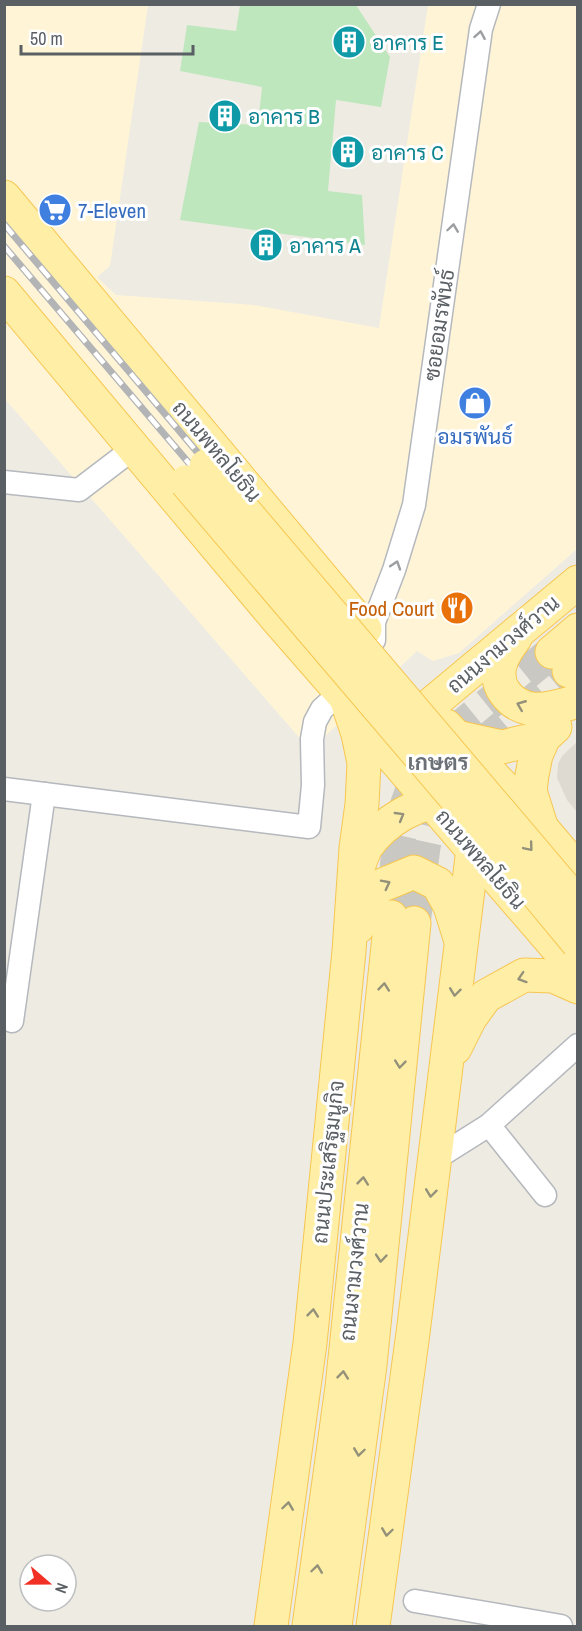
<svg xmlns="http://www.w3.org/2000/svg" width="582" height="1631" font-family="'Archivo Narrow',Sarabun,sans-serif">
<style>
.commercial{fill:#fff5d6}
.education{fill:#dedad1}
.green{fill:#bee7bd}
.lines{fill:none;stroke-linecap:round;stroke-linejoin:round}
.primary-tunnel{stroke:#c9c8c2;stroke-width:33;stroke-dasharray:33 16;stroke-linecap:butt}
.street-casing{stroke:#b5b8bd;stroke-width:25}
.primary-casing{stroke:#f7c651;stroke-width:35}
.street{stroke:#fff;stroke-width:22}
.primary{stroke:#ffefa6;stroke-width:33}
.rail-casing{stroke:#b3b4b5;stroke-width:7}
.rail{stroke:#fff;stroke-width:4.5;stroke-dasharray:14;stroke-linecap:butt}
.primary-bridge-casing{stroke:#f7c651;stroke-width:35;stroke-linecap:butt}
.primary-bridge{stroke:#ffefa6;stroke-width:33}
.oneway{stroke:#9c9fa2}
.oneway2{stroke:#94917b}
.labels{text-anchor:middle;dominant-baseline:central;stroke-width:6;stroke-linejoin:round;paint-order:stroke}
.culture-label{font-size:21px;fill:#0d838f;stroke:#fff;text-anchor:start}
.shop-label{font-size:21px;fill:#366cbe;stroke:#fff;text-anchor:start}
.street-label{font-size:21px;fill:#5a5f64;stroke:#fff}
.food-label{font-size:21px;fill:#c56008;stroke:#fff;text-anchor:end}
.neighbourhood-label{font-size:22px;font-weight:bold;fill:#6b7176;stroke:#fff}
</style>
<rect width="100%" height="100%" fill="#eeebe2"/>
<!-- commercial -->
<path class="commercial" d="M4,5H148L110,266L97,277L116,295L254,305L379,328L428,5H577V549L459,653L433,661L417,651L310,750L5,399Z"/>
<!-- education -->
<path class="education" d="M577,742V812L567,800L557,778L558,764L562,756Z"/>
<!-- green -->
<path class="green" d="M240,5H356L390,57L381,107L336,100L328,191L362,195L365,245L180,220L199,122L258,125L262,87L180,71L187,25L236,31Z"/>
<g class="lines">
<!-- primary-tunnel -->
<g class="primary-tunnel">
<path d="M391,917L399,840L407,803L416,779L432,750L552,652"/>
<path d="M414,923L424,847L432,811L440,792L453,769L569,671"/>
</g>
<!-- street casing -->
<g class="street-casing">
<g id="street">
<path d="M4,482L79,490L134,448"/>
<path d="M374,640V622L394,570L414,505L481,29L489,4"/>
<path d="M4,789L309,827L313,785L312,739L315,722L322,709L341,692"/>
<path d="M12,1021L44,794"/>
<path d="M489,1125L545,1195"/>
<path d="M435,1159L489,1125L578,1045"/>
<path d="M415,1601L561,1626"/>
</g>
</g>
<!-- primary casing -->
<g class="primary-casing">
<g id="primary">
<path d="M4,197L365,629"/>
<path d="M4,293L277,619L346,698L384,747L578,972"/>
<path d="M515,638C510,645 504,653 501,662C493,685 509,705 532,709C546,711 564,705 578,701"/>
<path d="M552,652L578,630"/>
<path d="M569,671L578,664"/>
<path d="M446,726L541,827L578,871"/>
<path d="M398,734L429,706L578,582"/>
<path d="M452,736L502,747L544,737"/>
<path d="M541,826L530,791L532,775L536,755L544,737L555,727"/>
<path d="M359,865C361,859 363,853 366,847C385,820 417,802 450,799"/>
<path d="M358,927L366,899L380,886L414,872L438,884L450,906L460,938"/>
<path d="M455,1048L470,1018L486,996L524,975L553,976L578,987"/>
<path d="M271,1626L310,1343L349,951L356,848L362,804L364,763L358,734L346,698"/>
<path d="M309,1626L342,1387L391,917"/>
<path d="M335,1626L370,1365L414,923"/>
<path d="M373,1626L413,1333L474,841L461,801"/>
</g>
</g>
<!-- street -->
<use href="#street" class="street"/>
<!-- primary -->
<use href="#primary" class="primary"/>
<!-- rail casing -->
<g class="rail-casing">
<g id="rail">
<path d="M4,224L281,551L578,897"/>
<path d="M4,246L578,920"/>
</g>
</g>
<!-- rail -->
<use href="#rail" class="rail"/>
<!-- primary-bridge casing -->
<g class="primary-bridge-casing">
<g id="primary-bridge">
<path d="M206,466L578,904"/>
<path d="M186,482L529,884L578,943"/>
</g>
</g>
<!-- primary-bridge -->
<use href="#primary-bridge" class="primary-bridge"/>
</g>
<!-- one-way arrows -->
<defs><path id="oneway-chevron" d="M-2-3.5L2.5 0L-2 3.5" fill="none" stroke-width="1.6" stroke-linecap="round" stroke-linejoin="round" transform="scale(1.5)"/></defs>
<g class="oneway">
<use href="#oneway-chevron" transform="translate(480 35) rotate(-80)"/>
<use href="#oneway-chevron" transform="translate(453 228) rotate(-82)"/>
<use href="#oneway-chevron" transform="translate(396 565) rotate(-72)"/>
</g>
<g class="oneway2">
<use href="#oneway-chevron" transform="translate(521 705) rotate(-158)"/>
<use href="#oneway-chevron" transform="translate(400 816) rotate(-30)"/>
<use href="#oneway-chevron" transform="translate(529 847) rotate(50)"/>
<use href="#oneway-chevron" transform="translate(386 884) rotate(-27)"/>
<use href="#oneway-chevron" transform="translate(522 978) rotate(162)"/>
<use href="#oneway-chevron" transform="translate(384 987) rotate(-84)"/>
<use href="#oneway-chevron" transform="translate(455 992) rotate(97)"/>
<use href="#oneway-chevron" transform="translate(400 1064) rotate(96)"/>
<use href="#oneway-chevron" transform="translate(363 1181) rotate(-84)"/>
<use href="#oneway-chevron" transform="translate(431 1193) rotate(97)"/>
<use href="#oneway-chevron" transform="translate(381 1258) rotate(95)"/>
<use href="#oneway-chevron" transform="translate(313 1313) rotate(-84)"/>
<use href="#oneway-chevron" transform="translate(343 1375) rotate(-84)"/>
<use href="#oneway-chevron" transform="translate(359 1452) rotate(98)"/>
<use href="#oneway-chevron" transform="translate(288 1506) rotate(-82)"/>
<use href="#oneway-chevron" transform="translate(387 1532) rotate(98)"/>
<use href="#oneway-chevron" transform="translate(317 1569) rotate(-82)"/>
</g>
<!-- icons -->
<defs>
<g id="building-disc" transform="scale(1.725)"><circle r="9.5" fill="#0f9aa8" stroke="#fff"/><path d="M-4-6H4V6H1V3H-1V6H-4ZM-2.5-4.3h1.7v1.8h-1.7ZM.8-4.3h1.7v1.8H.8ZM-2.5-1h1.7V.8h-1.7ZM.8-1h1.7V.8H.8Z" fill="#fff"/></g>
<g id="supermarket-disc" transform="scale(1.725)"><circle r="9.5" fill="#3f7fe0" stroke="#fff"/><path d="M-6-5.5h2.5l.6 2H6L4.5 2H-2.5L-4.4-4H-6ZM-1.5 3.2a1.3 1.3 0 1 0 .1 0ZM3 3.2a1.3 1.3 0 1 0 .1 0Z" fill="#fff"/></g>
<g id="shop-disc" transform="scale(1.725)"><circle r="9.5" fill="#3f7fe0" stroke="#fff"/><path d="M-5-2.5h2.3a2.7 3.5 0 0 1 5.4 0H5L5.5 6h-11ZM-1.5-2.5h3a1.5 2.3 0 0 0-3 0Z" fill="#fff"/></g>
<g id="restaurant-disc" transform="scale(1.725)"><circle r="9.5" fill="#e8710a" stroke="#fff"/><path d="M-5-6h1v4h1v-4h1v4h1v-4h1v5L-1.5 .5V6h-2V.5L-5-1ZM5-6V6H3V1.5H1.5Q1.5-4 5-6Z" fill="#fff"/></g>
</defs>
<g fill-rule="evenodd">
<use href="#building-disc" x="349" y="42"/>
<use href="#building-disc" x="225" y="116"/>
<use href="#building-disc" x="348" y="152"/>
<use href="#supermarket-disc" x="55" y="210"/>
<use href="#building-disc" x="266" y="245"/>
<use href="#shop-disc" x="475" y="403"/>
<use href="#restaurant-disc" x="457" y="608"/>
</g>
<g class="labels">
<!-- culture labels -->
<g class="culture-label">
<text x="372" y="42">อาคาร E</text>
<text x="248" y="116">อาคาร B</text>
<text x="371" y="152">อาคาร C</text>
<text x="289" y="245">อาคาร A</text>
</g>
<!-- shop labels -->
<g class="shop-label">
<text x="78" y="210">7-Eleven</text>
<text x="475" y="436" text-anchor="middle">อมรพันธ์</text>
</g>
<!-- street labels -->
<g class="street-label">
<text transform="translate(439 325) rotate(-82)">ซอยอมรพันธ์</text>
<text transform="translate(217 451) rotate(50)">ถนนพหลโยธิน</text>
<text transform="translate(503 644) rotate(-40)">ถนนงามวงศ์วาน</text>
<text transform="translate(481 859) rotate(49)">ถนนพหลโยธิน</text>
<text transform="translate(328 1162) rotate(-84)">ถนนประเสริฐมนูกิจ</text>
<text transform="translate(354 1272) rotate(-84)">ถนนงามวงศ์วาน</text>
</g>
<!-- food labels -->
<g class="food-label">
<text x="434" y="608">Food Court</text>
</g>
<!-- neighbourhood labels -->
<g class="neighbourhood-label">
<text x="438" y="762">เกษตร</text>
</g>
</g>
<!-- border -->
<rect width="582" height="1631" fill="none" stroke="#5a5f64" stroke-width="12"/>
<!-- north arrow -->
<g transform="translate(48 1583) rotate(110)"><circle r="28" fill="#ffffff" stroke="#bdbfc1" stroke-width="1.5"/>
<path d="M0-4.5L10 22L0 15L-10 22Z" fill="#f13125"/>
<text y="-9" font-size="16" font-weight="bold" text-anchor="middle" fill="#5a5f64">N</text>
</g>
<!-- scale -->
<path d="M21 45v9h172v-9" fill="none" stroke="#5a5f64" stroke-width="3"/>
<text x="30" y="45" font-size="18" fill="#5a5f64" stroke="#ffffff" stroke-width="4.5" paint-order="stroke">50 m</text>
</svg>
